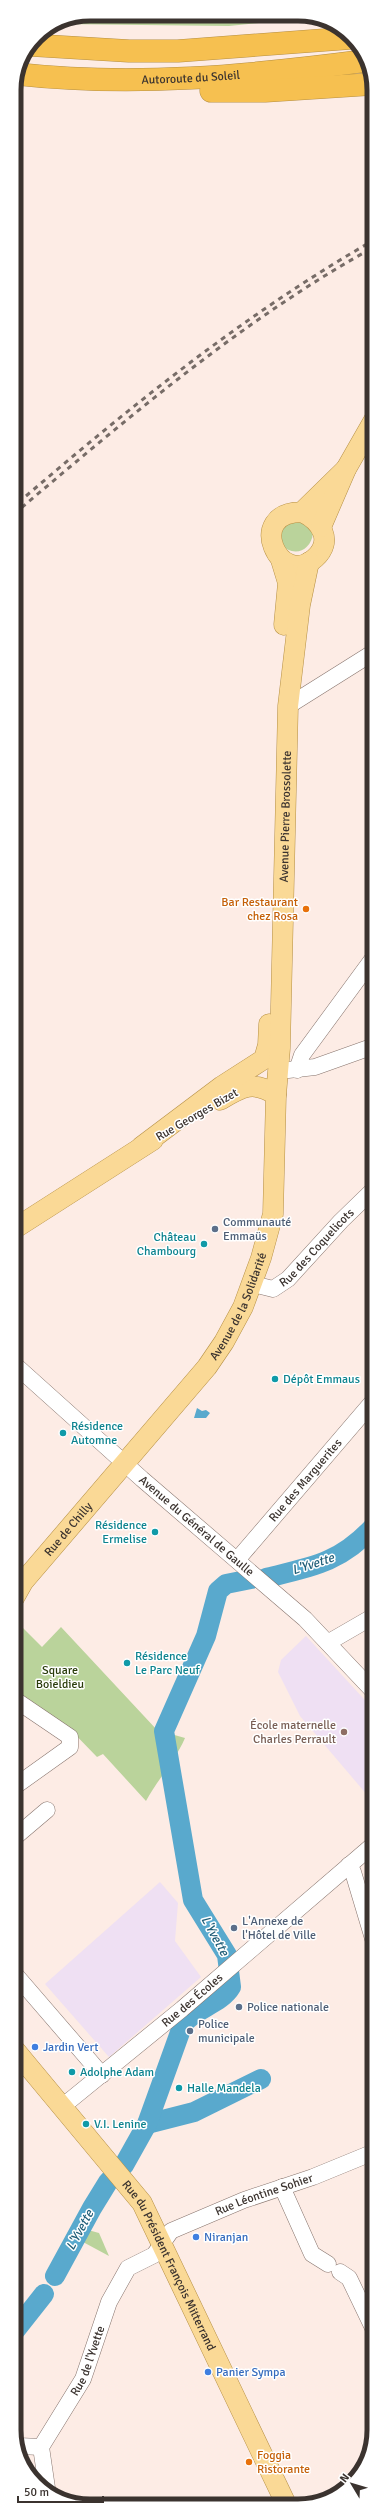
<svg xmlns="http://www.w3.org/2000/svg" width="388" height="2520" font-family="Signika,sans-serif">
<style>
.education{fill:#efe0f3}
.green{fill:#bad39b}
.water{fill:#59a9cd}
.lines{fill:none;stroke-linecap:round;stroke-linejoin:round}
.river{stroke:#59a9cd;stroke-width:20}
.minor-casing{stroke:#87746d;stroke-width:17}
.major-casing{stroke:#b58f44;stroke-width:21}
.highway-casing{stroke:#b58f44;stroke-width:23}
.minor{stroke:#fff;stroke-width:16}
.major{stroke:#fad996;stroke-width:20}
.highway{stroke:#f6c050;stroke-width:22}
.rail{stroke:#776c67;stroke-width:3;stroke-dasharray:5 5;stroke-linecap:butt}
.food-dot{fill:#e8710a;stroke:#fff;stroke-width:1.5}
.service-dot{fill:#5c6f8a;stroke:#fff;stroke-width:1.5}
.culture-dot{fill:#0f9aa8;stroke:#fff;stroke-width:1.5}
.education-dot{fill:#8d6e63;stroke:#fff;stroke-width:1.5}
.shop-dot{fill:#3f7fe0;stroke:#fff;stroke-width:1.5}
.labels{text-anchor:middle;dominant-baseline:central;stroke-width:3;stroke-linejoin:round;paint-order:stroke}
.street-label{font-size:12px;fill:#3b332f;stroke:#fff}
.food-label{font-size:12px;fill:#c56008;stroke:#fff;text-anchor:end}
.service-label{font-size:12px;fill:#4e5e75;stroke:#fff;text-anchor:start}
.culture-label{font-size:12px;fill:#0d838f;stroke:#fff;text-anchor:start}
.park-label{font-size:12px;fill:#2a3c0b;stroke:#fff}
.education-label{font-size:12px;fill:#785e54;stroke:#fff;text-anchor:end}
.shop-label{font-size:12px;fill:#366cbe;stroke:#fff;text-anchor:start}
.water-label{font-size:13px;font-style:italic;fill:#215f79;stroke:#fff}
.rim{fill:none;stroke:#3b332f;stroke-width:5}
</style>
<rect width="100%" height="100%" fill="#fdece5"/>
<!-- education -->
<g class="education">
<path d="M306,1636L374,1710V1803L300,1716L278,1672L281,1660Z"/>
<path d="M160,1882L178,1903L175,1941L201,1977L109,2057L45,1984Z"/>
</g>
<!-- green -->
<g class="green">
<path d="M90,14L317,17L229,26L55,24L61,20Z"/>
<path d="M298,518L313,533C311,552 292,558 280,543V526Z"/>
<path d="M17,1622L42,1647L61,1627L157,1730L185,1738C175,1761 158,1779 146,1801L103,1754L97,1757L65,1724L14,1690V1629Z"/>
<path d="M88,2230L99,2233L109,2256L83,2242Z"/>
</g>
<!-- water -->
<path class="water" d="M197,1408L202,1411L206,1410L210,1413L206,1418H194Z"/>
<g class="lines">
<!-- river -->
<g class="river">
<path d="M266,1578C312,1567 340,1563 374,1526"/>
<path d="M147,2124L194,2112L261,2079"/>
<path d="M55,2276L92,2208L108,2182L124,2165L147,2124L183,2024C196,2008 221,2004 231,1987L227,1955L193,1900L164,1731L206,1636L218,1591L226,1584L251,1579"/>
<path d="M14,2332L44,2294"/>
</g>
<!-- minor casing -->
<g class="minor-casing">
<g id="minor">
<path d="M288,706L374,652"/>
<path d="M288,1070L315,1067L374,1046"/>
<path d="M297,1070L302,1055L374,957"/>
<path id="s1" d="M253,1284L273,1289L288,1279L341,1221L374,1189"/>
<path id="s2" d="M14,1364L142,1479L305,1619L374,1692"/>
<path id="s3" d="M237,1560L374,1400"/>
<path d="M329,1642L374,1616"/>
<path d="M14,1699L70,1737V1747L14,1787"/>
<path d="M14,1838L47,1810"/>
<path d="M349,1865L353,1872L374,1942"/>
<path d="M14,1973L102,2075"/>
<path id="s4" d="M63,2106L182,2009L374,1844"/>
<path d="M282,2187L312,2254L328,2264"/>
<path d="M340,2272L349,2278L374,2330"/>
<path d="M19,2446L41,2447"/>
<path id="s5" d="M47,2488L41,2447L83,2379L109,2302L128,2268L154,2255L171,2231L244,2200L313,2177L374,2152"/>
</g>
</g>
<!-- major casing -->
<g class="major-casing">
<g id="major">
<path d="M302,512C321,521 334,541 315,558C280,590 244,512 302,512L346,469"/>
<path d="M321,527L346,469L374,420"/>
<path d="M281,560L288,583L284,625"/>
<path d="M220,1100C242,1087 253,1080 276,1095"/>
<path d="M141,1147L222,1086L264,1059L268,1045L269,1024"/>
<path d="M14,1229L153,1140"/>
<path id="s6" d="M14,1598L23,1582L207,1367L224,1342L243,1307L261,1258L273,1214L276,1095L280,1048L288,706L300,605L309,562"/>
<path id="s7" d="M14,2049L142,2203L287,2506"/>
</g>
</g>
<!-- highway casing -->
<g class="highway-casing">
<g id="highway">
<path d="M30,45L129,51H178L351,38"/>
<path id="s8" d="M17,74C134,87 248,76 364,61"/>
<path d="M211,91H265L373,84"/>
</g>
</g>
<!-- minor -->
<use href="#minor" class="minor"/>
<!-- major -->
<use href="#major" class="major"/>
<!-- highway -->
<use href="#highway" class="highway"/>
<!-- rail -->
<g class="rail">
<path d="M26,496C136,402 248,312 374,240"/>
<path d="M14,514C128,418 242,320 374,247"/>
</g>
</g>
<!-- markers -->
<g class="food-dot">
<circle cx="306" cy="909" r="4"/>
<circle cx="249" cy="2462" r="4"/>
</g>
<g class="service-dot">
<circle cx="215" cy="1229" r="4"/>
<circle cx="234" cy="1928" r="4"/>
<circle cx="239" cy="2007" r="4"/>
<circle cx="190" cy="2031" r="4"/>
</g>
<g class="culture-dot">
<circle cx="204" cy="1244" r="4"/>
<circle cx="275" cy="1379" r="4"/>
<circle cx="63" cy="1433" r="4"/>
<circle cx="155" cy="1532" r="4"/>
<circle cx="127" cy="1663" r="4"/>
<circle cx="72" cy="2072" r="4"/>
<circle cx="179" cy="2088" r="4"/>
<circle cx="86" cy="2124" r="4"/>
</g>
<circle class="education-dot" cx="344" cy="1732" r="4"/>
<g class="shop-dot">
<circle cx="35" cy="2047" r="4"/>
<circle cx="196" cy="2237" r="4"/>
<circle cx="208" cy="2372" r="4"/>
</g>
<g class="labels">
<!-- street labels -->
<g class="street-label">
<text stroke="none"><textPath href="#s8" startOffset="174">Autoroute du Soleil</textPath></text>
<text stroke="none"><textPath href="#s6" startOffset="867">Avenue Pierre Brossolette</textPath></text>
<text transform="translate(197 1115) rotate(-30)">Rue Georges Bizet</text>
<text stroke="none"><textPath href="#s1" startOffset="81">Rue des Coquelicots</textPath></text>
<text stroke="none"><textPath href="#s6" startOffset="370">Avenue de la Solidarité</textPath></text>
<text stroke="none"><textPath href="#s3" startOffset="105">Rue des Marguerites</textPath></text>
<text stroke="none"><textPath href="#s2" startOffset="244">Avenue du Général de Gaulle</textPath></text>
<text stroke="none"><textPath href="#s6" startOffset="88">Rue de Chilly</textPath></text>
<text stroke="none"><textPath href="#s4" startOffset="167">Rue des Écoles</textPath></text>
<text stroke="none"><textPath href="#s5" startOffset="400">Rue Léontine Sohier</textPath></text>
<text stroke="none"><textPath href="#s7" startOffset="268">Rue du Président François Mitterrand</textPath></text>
<text stroke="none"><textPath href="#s5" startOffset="140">Rue de l'Yvette</textPath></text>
</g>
<!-- food labels -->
<g class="food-label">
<text x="298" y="902">Bar Restaurant<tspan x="298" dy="14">chez Rosa</tspan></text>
<text x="257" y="2455" text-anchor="start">Foggia<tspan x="257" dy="14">Ristorante</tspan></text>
</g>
<!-- service labels -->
<g class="service-label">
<text x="223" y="1222">Communauté<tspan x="223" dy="14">Emmaüs</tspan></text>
<text x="242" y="1921">L'Annexe de<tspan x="242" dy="14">l'Hôtel de Ville</tspan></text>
<text x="247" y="2007">Police nationale</text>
<text x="198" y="2024">Police<tspan x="198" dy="14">municipale</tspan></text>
</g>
<!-- culture labels -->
<g class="culture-label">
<text x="196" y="1237" text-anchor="end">Château<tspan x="196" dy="14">Chambourg</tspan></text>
<text x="283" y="1379">Dépôt Emmaus</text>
<text x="71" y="1426">Résidence<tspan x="71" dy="14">Automne</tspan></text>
<text x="147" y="1525" text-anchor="end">Résidence<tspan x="147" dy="14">Ermelise</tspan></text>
<text x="135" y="1656">Résidence<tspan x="135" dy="14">Le Parc Neuf</tspan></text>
<text x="80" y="2072">Adolphe Adam</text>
<text x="187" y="2088">Halle Mandela</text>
<text x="94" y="2124">V.I. Lenine</text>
</g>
<!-- park labels -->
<g class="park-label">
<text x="60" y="1670">Square<tspan x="60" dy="14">Boieldieu</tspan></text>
</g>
<!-- education labels -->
<g class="education-label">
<text x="336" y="1725">École maternelle<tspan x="336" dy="14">Charles Perrault</tspan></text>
</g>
<!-- shop labels -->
<g class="shop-label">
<text x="43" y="2047">Jardin Vert</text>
<text x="204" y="2237">Niranjan</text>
<text x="216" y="2372">Panier Sympa</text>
</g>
<!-- water labels -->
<g class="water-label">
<text transform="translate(313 1564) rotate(-18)">L'Yvette</text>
<text transform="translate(215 1936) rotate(61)">L'Yvette</text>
<text transform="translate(80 2230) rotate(-62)">L'Yvette</text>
</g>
</g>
<!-- crop -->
<path d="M0 0H388V2520H0ZM90 21H298A69 69 0 0 1 367 90V2430A69 69 0 0 1 298 2499H90A69 69 0 0 1 21 2430V90A69 69 0 0 1 90 21Z" fill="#fff" fill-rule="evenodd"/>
<path class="rim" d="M90 21H298A69 69 0 0 1 367 90V2430A69 69 0 0 1 298 2499H90A69 69 0 0 1 21 2430V90A69 69 0 0 1 90 21Z"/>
<!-- north arrow -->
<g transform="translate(352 2484) rotate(308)" stroke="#ffffff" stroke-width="3" paint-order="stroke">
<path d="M0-3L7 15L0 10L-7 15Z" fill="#3b332f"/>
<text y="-6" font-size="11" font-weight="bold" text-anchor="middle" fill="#3b332f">N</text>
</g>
<!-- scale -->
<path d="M18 2496v6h85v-6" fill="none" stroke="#3b332f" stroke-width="2"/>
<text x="24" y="2496" font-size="12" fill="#3b332f" stroke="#ffffff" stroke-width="3" paint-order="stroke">50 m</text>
</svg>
